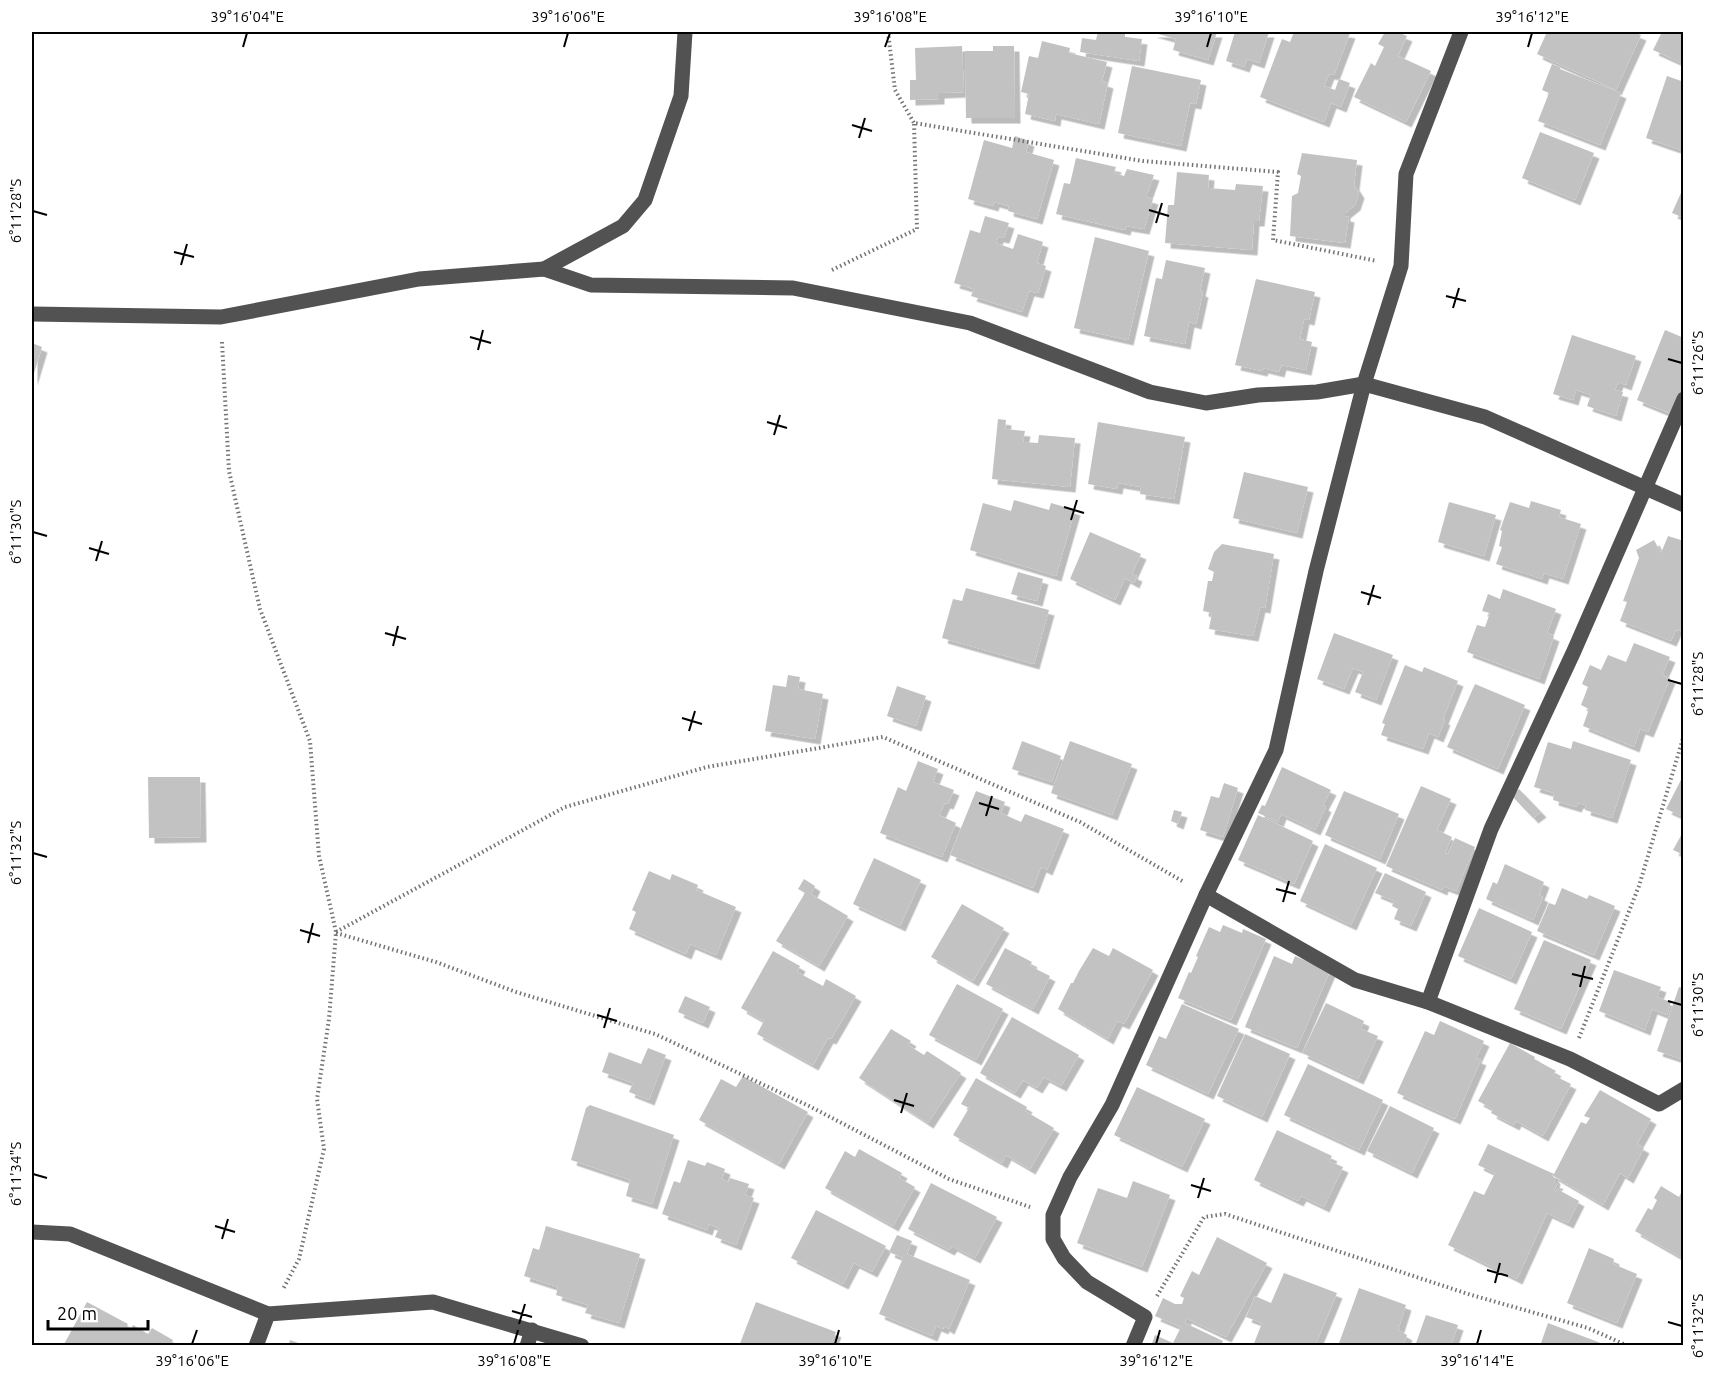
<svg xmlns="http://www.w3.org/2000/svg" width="1715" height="1377" font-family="Ubuntu,sans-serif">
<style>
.building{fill:#c2c2c2;filter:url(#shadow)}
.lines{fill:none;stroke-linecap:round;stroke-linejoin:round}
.path{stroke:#747474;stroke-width:4;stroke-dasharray:1.5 3;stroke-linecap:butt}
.minor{stroke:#525252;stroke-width:15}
.ticks{fill:none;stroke:#000;stroke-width:2}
.neatline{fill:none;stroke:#000;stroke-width:2}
.ticks-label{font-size:15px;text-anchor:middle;fill:#000}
</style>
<defs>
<filter id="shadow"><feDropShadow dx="5.5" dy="5.5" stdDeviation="0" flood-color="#0004"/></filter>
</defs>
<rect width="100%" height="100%" fill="#fff"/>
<!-- building -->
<g class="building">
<path d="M1098,32H1125V37L1142,39L1139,61L1080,52L1082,38L1096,40Z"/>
<path d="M1151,32H1217L1208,60L1173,50L1176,39Z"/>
<path d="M1235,32H1269L1259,63L1247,59L1244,67L1226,61Z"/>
<path d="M1294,32H1345L1350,33L1334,75L1329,74L1324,86L1335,90L1339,79L1350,83L1341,107L1331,103L1324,122L1260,97L1282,39L1290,42Z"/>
<path d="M1385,32H1397L1407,36L1398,56L1431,71L1406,122L1354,97L1371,63L1375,66L1384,47L1378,44Z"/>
<path d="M1547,32H1633L1641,35L1616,90L1537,54Z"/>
<path d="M1662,32H1684V64L1653,50Z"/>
<path d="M1042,41L1070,48L1069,53L1107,62L1102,81L1108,83L1099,124L1056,114L1055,121L1025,114L1029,94L1021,92L1029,56L1038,58Z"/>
<path d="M962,46L964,92L939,93V99L910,100V80H916L915,48Z"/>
<path d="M993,46H1014L1015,118H966L965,51H993Z"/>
<path d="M1552,64L1560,67V69L1621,93L1600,145L1538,121L1549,93L1542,90Z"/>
<path d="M1132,66L1201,80L1196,104L1190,103L1181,146L1118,133Z"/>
<path d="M1667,76L1684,82V151L1646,138Z"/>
<path d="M1540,132L1594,153L1575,200L1522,178Z"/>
<path d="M1015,136L1029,141L1026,152L1054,160L1037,219L1008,211L1009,206L994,202L993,206L968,199L984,140L1012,148Z"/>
<path d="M1302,153L1357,160L1354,185L1359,193L1355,205L1345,213V216L1349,217L1345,243L1290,236L1292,196L1298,193L1301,176L1297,174Z"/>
<path d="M1076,158L1116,167L1114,173L1124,176L1127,169L1154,175L1146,197L1153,199L1144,229L1126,226L1125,230L1056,214L1064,183L1070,184Z"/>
<path d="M1177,172L1209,175L1208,188L1235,190L1236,184L1263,186L1259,221H1254L1252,250L1165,243L1168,205H1174Z"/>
<path d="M1684,186V218L1672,213Z"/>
<path d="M985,216L1009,223L1004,238L998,237L996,243L1013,249L1018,234L1043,242L1037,263L1046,266L1038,293L1029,291L1022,312L971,296L974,289L954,283L970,230L980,233Z"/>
<path d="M1095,237L1149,251L1128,340L1074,328Z"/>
<path d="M1166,260L1205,268L1200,291L1203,292L1196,324L1189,322L1185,344L1144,336L1156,278L1162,279Z"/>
<path d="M1256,279L1315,292L1309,320L1304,319L1300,339L1312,342L1306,370L1281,365L1279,372L1263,368L1262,371L1235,365Z"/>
<path d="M1665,330L1684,338V391L1674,415L1637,400Z"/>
<path d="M1572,335L1636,356L1626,385L1618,382L1615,390L1623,392L1616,416L1587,406L1591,395L1576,390L1573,400L1553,394Z"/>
<path d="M32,343L42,347L32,380Z"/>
<path d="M998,419L1006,420L1005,429L1025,431L1023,442L1038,443L1039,435L1075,438L1070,487L992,479Z"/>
<path d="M1098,422L1185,437L1174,499L1140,494L1141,487L1118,483L1117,489L1088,484Z"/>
<path d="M1244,472L1308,487L1297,533L1233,518Z"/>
<path d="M1014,500L1049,510L1051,503L1075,510L1056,576L970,550L983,503L1011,511Z"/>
<path d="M1531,501L1561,510L1559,517L1581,524L1563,579L1544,573L1542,579L1496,564L1502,547L1499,546L1502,531L1500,530L1510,502L1529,508Z"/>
<path d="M1449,502L1496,515L1484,556L1438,542Z"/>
<path d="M1090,532L1141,554L1132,574L1137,576L1134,583L1125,578L1115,600L1070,579Z"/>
<path d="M1668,536L1684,541V632L1676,630L1671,641L1620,621L1627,602L1623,601L1639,558L1636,550L1654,540L1661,553Z"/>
<path d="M1222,544L1274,554L1265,608L1260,607L1253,636L1209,629L1212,613L1203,611L1208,581H1212L1214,572L1208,569L1214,552Z"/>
<path d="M1018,572L1043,579L1037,601L1011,594Z"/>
<path d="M966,588L1049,610L1034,664L942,638L953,599L962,601Z"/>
<path d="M1503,589L1556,609L1547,633L1554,636L1539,679L1467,652L1477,625L1485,627L1490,613L1482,611L1488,594L1500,599Z"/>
<path d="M1334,633L1393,655L1376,700L1355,692L1363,672L1353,668L1344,689L1317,679Z"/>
<path d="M1634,643L1670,657L1662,675L1670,678L1648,732L1640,729L1634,747L1583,726L1589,709L1581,705L1588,687L1582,684L1590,665L1601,670L1608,655L1626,662Z"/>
<path d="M1405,665L1422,672L1424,667L1458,681L1443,719L1445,720L1438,737L1429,733L1423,749L1381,735L1385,724L1382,723Z"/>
<path d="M788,675L800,677L798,689L823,694L815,739L765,731L773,685L786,687Z"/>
<path d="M1475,684L1525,705L1498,769L1447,747Z"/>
<path d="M897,686L926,696L916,726L887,716Z"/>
<path d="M1022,741L1061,756L1052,782L1012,769Z"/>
<path d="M1070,741L1132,764L1112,815L1051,793Z"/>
<path d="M1573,741L1631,760L1612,818L1585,810L1586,805L1578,803L1576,807L1553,800L1554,793L1534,787L1548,742L1571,749Z"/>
<path d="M918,761L938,769L933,782L954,790L948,804L945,803L939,815L956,823L942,857L880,833L898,787L906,791Z"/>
<path d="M1282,767L1331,790L1323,805L1326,807L1315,830L1281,814L1278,822L1258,813L1262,805L1265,806Z"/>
<path d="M1684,774V817L1666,809Z"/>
<path d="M148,777H200L201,837L149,838Z"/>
<path d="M1224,783L1238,788L1223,837L1200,830L1211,796L1219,798Z"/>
<path d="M1421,786L1451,799L1437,830L1452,837L1445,853L1448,854L1455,838L1475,847L1456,891L1443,886L1442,890L1386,866Z"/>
<path d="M1519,789L1541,812L1533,818L1512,796Z"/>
<path d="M976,791L1005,802L1001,813L1021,822L1025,814L1064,829L1047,870L1041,867L1033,888L950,855Z"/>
<path d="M1344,791L1399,814L1380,859L1325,835Z"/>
<path d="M1174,810L1182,812L1178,824L1171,821Z"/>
<path d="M1258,815L1313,841L1294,884L1238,860Z"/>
<path d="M1684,830V855L1673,850Z"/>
<path d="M1325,844L1377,868L1351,925L1300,901Z"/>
<path d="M874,858L921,880L900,926L853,904Z"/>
<path d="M1505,864L1544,882L1539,895L1543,897L1533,920L1486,899L1493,882L1497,884Z"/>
<path d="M649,871L670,880L672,874L698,885L696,890L736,907L716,955L690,944L686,954L629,929L636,912L632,910Z"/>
<path d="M1385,873L1426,892L1411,926L1394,919L1398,909L1392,906L1394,901L1375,893Z"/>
<path d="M804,879L815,886L811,894L848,916L819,966L776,941L805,893L798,889Z"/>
<path d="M1562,888L1587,899L1589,895L1615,906L1594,955L1537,931L1549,903L1555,905Z"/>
<path d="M962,904L1004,928L973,981L931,957Z"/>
<path d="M1479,908L1532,932L1511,979L1458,956Z"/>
<path d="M1223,925L1242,933L1243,929L1266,939L1231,1020L1178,998L1189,972L1191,973L1198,957L1196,956L1209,927L1220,932Z"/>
<path d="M1544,940L1591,960L1561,1029L1514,1009Z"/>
<path d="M1005,948L1032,962L1030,966L1050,976L1033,1009L986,984Z"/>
<path d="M1093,948L1109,956L1113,948L1153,970L1124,1024L1117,1021L1108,1039L1058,1009L1071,983H1073L1079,971Z"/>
<path d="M773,951L800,966L797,972L823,986L826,979L856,996L831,1039L828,1038L813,1065L757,1034L764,1021L741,1008Z"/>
<path d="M1274,956L1292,964L1295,956L1330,971L1297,1048L1245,1027Z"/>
<path d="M1614,970L1661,987L1657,997L1671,1002L1667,1015L1652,1009L1645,1030L1599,1011Z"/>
<path d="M957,984L1003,1009L976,1060L929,1035Z"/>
<path d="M1679,987L1684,988V1060L1657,1051Z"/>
<path d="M685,996L710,1007L703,1023L678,1012Z"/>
<path d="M1326,1003L1364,1021L1361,1029L1378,1036L1358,1079L1302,1053Z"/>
<path d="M1182,1004L1239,1029L1208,1094L1146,1065L1159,1036L1166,1039Z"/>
<path d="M1012,1017L1079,1055L1061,1086L1044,1077L1037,1088L1023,1080L1015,1093L980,1073Z"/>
<path d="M1440,1021L1484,1041L1476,1058L1481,1060L1455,1119L1397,1093L1425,1031L1434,1035Z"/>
<path d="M891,1029L911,1041L908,1045L924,1055L927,1051L961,1073L928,1123L859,1078Z"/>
<path d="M1245,1034L1290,1054L1262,1117L1217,1096Z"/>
<path d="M1510,1043L1535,1057L1534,1059L1556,1071L1553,1075L1571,1084L1543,1136L1516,1121L1514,1125L1491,1113L1493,1109L1478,1101Z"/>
<path d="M648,1048L666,1055L649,1100L629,1092L633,1083L602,1072L609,1052L641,1064Z"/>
<path d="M1308,1064L1383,1100L1359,1150L1284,1115Z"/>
<path d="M743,1076L808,1112L779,1164L699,1120L721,1079L736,1087Z"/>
<path d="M976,1078L1027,1107L1025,1111L1054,1128L1030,1169L1006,1155L1002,1163L953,1135L969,1108L961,1104Z"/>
<path d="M1137,1087L1205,1119L1182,1167L1114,1135Z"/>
<path d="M1600,1090L1651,1119L1637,1144L1644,1148L1628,1178L1620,1173L1603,1205L1552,1175L1555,1179L1554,1183H1558L1554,1190L1556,1192L1557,1189L1579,1201L1568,1223L1547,1213L1517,1279L1448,1245L1474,1191L1484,1195L1495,1173L1478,1165L1488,1144L1554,1174L1581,1122L1586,1124L1590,1118L1584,1116Z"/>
<path d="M590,1105L674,1135L652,1204L626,1196L630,1180L571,1160L586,1108Z"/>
<path d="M1390,1106L1434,1128L1412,1173L1367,1151Z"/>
<path d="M1277,1130L1332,1156L1329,1161L1343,1167L1324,1207L1301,1196L1298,1201L1254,1180Z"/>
<path d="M859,1149L902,1173L899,1178L915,1187L893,1226L825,1188L845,1151L855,1157Z"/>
<path d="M688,1160L705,1166L707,1162L725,1169L722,1179L728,1182L730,1178L749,1184L745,1195L754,1198L736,1245L715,1237L719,1228L709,1224L707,1230L662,1214L674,1181L680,1183Z"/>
<path d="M1133,1181L1170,1195L1142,1267L1077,1243L1098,1188L1127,1198Z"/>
<path d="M931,1183L997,1217L975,1258L952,1246L949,1250L908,1229Z"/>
<path d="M1661,1186L1679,1197L1681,1193L1684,1194V1259L1635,1231L1648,1208L1652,1210L1657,1200L1654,1198Z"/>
<path d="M816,1210L886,1246L872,1272L854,1263L843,1284L791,1258Z"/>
<path d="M546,1226L640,1254L619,1323L585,1313L588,1305L556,1295L558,1287L524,1276L533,1248L539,1250Z"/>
<path d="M897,1235L912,1241L907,1254L970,1280L949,1329L944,1326L943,1329L936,1326L932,1336L879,1314L903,1258L889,1252Z"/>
<path d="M1217,1237L1267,1263L1226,1337L1186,1318L1185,1323L1223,1341L1221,1346H1151L1155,1335L1173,1343L1181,1327L1155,1316L1163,1298L1175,1304H1182L1184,1298L1180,1296L1192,1271L1199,1275Z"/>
<path d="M1589,1248L1614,1259L1613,1264L1637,1274L1617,1323L1567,1303Z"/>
<path d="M1284,1273L1337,1293L1315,1346H1253L1262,1323L1246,1317L1255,1296L1271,1303Z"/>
<path d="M1359,1288L1406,1305L1398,1330L1407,1335L1403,1346H1338Z"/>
<path d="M87,1302L128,1324L127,1326L131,1329L133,1325L148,1334L152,1328L173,1340L170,1346H63Z"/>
<path d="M756,1302L836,1332L830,1346H739Z"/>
<path d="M1426,1315L1458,1325L1451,1346H1415Z"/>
<path d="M1548,1323L1606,1345V1346H1540Z"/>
<path d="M290,1340L304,1345V1346H288Z"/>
</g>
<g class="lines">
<!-- path -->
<g class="path">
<path d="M888,32L895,90L914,123"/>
<path d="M832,270L917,229L914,123L1143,161L1278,172L1273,240L1377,261"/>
<path d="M222,342L229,471L260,609L310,741L319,856L336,932L329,1019L317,1099L324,1149L299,1259L283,1289"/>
<path d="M336,932L565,807L707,767L883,737L1080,822L1184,882"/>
<path d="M336,933L436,962L516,992L655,1034L809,1106L949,1179L1030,1207"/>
<path d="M1579,1038L1639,886L1684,735"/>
<path d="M1157,1296L1204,1217L1225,1214L1468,1294L1588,1328L1628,1346"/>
</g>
<!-- minor -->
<g class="minor">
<path d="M544,269L623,226L645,200L681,96L685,32"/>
<path d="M32,314L221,317L419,279L544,269L591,285L793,288L970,323L1150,392L1206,403L1258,395L1317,392L1364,384L1485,417L1684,505"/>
<path d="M1206,895L1355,980L1428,1002L1570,1059L1659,1104L1684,1089"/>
<path d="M1428,1002L1491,829L1574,651L1684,399"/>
<path d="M32,1232L70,1234L268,1314"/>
<path d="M256,1346L268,1314L433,1302L582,1346"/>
<path d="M527,1346L532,1330"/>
<path d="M1133,1346L1145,1317L1087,1282L1064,1258L1053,1239V1215L1070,1177L1112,1105L1206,895L1276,750L1316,571L1364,384L1401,266L1406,174L1461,32"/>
</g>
</g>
<!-- ticks -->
<path class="ticks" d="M243,47L247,33M564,47L568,33M885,47L890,33M1207,47L1211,33M1528,47L1532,33M852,125L872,131M859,138L865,118M1149,210L1169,216M33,211L47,215M1156,223L1162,203M174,252L194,257M181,265L187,244M1446,296L1466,301M1453,308L1459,288M470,337L491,343M478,350L483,330M1668,359L1682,363M767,422L787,428M774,435L780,415M1064,507L1084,513M1071,520L1077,500M33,532L47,536M89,548L109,554M96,561L102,541M1361,592L1381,598M1368,605L1374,585M385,633L406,639M393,646L398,626M1668,680L1682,684M682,718L702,724M689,731L695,711M979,803L999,809M986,816L992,796M33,853L47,857M1276,889L1296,894M1283,902L1289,881M300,930L320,936M308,943L313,923M1572,974L1593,979M1580,987L1585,966M1668,1001L1682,1005M597,1015L617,1021M604,1028L610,1008M894,1100L914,1106M901,1113L907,1093M33,1174L47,1178M1191,1185L1211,1191M1198,1198L1204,1178M215,1226L235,1232M222,1239L228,1219M1487,1270L1508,1276M1495,1283L1500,1263M512,1311L532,1317M1668,1322L1682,1326M519,1324L525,1304M192,1344L197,1330M514,1344L518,1330M835,1344L839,1330M1156,1344L1160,1330M1477,1344L1481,1330"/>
<!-- border -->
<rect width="1715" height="1377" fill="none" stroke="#ffffff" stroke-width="66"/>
<!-- scale -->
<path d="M48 1320v9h100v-9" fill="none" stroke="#000000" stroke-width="3"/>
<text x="57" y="1320" font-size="18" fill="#000000" stroke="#ffffff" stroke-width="4.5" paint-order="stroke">20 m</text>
<rect x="33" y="33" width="1649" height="1311" class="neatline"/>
<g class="ticks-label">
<text x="247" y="22">39°16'04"E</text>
<text x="568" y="22">39°16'06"E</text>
<text x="890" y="22">39°16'08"E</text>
<text x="1211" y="22">39°16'10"E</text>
<text x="1532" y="22">39°16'12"E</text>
<text transform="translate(16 211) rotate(-90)" y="5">6°11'28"S</text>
<text transform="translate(1698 363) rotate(-90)" y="5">6°11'26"S</text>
<text transform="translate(16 532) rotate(-90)" y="5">6°11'30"S</text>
<text transform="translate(1698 684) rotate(-90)" y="5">6°11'28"S</text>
<text transform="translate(16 853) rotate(-90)" y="5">6°11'32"S</text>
<text transform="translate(1698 1005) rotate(-90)" y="5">6°11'30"S</text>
<text transform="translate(16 1174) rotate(-90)" y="5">6°11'34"S</text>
<text transform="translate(1698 1326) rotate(-90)" y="5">6°11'32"S</text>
<text x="192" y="1366">39°16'06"E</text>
<text x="514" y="1366">39°16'08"E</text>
<text x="835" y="1366">39°16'10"E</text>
<text x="1156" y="1366">39°16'12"E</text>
<text x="1477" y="1366">39°16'14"E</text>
</g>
</svg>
